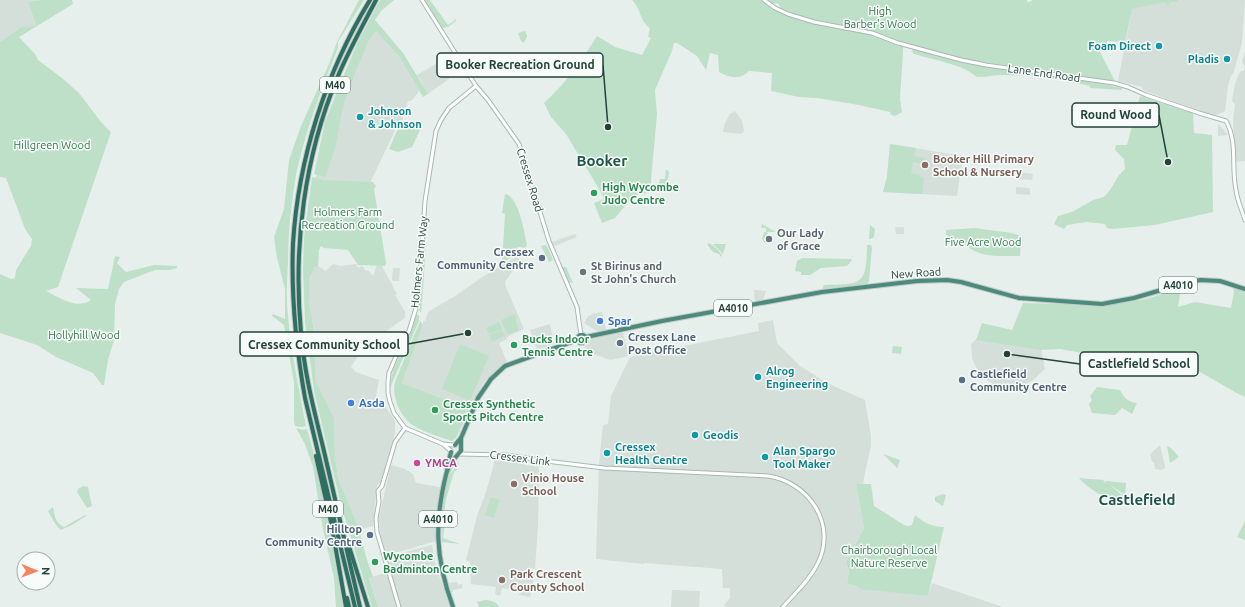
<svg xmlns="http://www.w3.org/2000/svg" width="1245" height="607" font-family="Ubuntu,sans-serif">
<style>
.built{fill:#d4dfda}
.green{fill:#bfe0c8}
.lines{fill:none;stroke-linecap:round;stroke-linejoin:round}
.tertiary-casing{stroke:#a8b8b2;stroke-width:5}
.trunk-casing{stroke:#c2cac8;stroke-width:6}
.motorway-casing{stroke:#c2cac8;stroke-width:6}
.tertiary{stroke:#fff;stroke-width:3}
.trunk{stroke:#4c8a7c;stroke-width:4}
.motorway{stroke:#2f6f62;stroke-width:4}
.culture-dot{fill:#0f9aa8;stroke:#f7fbf9;stroke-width:1.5}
.education-dot{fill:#8d6e63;stroke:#f7fbf9;stroke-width:1.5}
.leisure-dot{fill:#2e9e5b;stroke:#f7fbf9;stroke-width:1.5}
.worship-dot{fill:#6b7280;stroke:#f7fbf9;stroke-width:1.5}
.service-dot{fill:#5c6f8a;stroke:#f7fbf9;stroke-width:1.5}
.shop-dot{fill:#3f7fe0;stroke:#f7fbf9;stroke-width:1.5}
.hotel-dot{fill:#d1479c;stroke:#f7fbf9;stroke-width:1.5}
.labels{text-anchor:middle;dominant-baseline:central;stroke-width:3;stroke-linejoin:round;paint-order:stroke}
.shield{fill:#f7fbf9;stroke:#637a73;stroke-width:1}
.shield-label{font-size:10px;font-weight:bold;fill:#24423a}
.park-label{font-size:11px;fill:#2d7a4b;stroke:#f7fbf9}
.culture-label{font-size:11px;font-weight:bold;fill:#0d838f;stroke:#f7fbf9;text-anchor:start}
.street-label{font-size:11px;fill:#24423a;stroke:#f7fbf9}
.education-label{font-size:11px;font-weight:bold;fill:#785e54;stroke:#f7fbf9;text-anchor:start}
.leisure-label{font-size:11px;font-weight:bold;fill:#27864d;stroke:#f7fbf9;text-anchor:start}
.worship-label{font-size:11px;font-weight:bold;fill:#5b616d;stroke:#f7fbf9;text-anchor:start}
.service-label{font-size:11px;font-weight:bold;fill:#4e5e75;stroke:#f7fbf9;text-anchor:end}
.shop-label{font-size:11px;font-weight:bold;fill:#366cbe;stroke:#f7fbf9;text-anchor:start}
.hotel-label{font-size:11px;font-weight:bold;fill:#b23c85;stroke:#f7fbf9;text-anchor:start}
.district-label{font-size:15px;font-weight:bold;fill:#1f5548;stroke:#f7fbf9}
.leader{fill:none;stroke:#24423a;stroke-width:1.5}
.callout-dot{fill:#24423a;stroke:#f7fbf9;stroke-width:1.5}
.callout{fill:#f7fbf9;stroke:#24423a;stroke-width:1.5}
.callout-label{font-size:12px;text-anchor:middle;font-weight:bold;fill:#24423a}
</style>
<rect width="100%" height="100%" fill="#e6efeb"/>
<!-- built -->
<g class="built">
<path d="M0,0H41L28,2L36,27H21L0,42Z"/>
<path d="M1157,0H1245L1242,43L1233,74L1231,76L1228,85L1225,111L1216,115L1197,110L1148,92L1142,89V87L1118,81L1129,25L1132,5Z"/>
<path d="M376,30L398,55L419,90L418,93L411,101H408L404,113H402L403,120H400L369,185L314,183L317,173L356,51Z"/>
<path d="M1245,51V161L1236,162L1233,123L1235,104L1232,101L1235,84L1239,74L1241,71H1244L1245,66L1242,62Z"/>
<path d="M452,54L455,58L443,66L450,78L428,94L417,75Z"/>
<path d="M735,111L742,121L744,131L741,134L723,132L725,123L730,114Z"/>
<path d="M1218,124L1224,130L1228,135L1218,136Z"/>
<path d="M890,144L963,156L957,196L883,192L887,177Z"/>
<path d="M1019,172L1033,174L1032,180L1018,179Z"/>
<path d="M1016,187L1029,188L1030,191V195L1016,194Z"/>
<path d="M895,227H904V234H896Z"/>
<path d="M575,234L577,237L555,246L552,242Z"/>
<path d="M516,257L519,259V262L505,282L506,287L524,329L507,337V339L499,343L507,362L494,372L482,385L470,409L402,383L423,325V321H425L428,312L455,296L481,278Z"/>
<path d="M333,264L341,266L356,264L358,268L362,266L366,271L368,270L373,276L377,265L382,266L397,294L395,295L405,312V318L373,340L358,356L351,367L356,372L379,380L376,396L378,401L384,404L395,421V434L389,453L381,482L377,485L373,526L359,530L338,476L335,456L334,418L316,381L313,322L308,303L311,272L314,268L318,266L326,271Z"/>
<path d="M393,268H400L399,281H393L392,279Z"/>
<path d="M754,290L766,291L763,300L755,302Z"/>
<path d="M602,312L606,330L597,331L584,323L589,315L590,316L592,314Z"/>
<path d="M773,320L777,343L800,366L829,384L865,400L871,436V446L866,468L863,484H856L864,528L846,561L849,570L847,584L859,587L928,596L932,583L1003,607H727L724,605L730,598V589L729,588H723L722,569L644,563V564L596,559L599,464L603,425L608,424L611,396L629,359L633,356L759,331L758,323Z"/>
<path d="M550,324L554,344L537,350L530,330Z"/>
<path d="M989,328L1041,349L1045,369L1032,381L1021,387L1004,388L993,384L987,380L982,376L976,367L972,358L971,344Z"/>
<path d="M621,331L623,333L629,356L610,360L588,352L584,348L588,342L594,338Z"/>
<path d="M1160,445L1165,466V468L1161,470L1155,469L1154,462H1152L1150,454Z"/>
<path d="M495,460L519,462L525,465L539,467L538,526L535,569L530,568V571L535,572L530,597L519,595L520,591L502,588L500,596L497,595L495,594L496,587L471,584L470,562L466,560L477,516L486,492Z"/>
<path d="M391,465L405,469L413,474L416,483L440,487L436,521V541L385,556L381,538L379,517Z"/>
<path d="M432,545L436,567L450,607H378L369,578L390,571L386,557Z"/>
<path d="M457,582L458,585L462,584L463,588L453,590V592H451L449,583Z"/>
<path d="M672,590L700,591L699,607H671Z"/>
</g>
<!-- green -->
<g class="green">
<path d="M41,0H72L73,4L19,37L35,54L38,60L62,78L79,93L101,122L111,132L58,287L46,291C60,298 77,310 91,300L76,288L108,289L115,256L120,257L117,263L126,272L154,265L177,266V268L169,270H155L124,282L119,289L115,304L114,340L108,360L104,385H102L93,373L56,357L37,345L0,333V274L11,279L15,278L16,270L31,246L32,239L25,229L6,178L0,177V42L21,27L36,26L28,2Z"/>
<path d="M359,0H364L338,42V48C321,90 305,132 296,175C291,204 288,234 288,263C287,280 286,298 288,315C291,352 299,389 306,426L301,427L295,426L294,421V383L284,325L272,316L273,314L285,319V289L277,258L274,237L284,209L289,160L301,126L329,64L337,42Z"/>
<path d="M380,0H394L381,11L375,20L403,53L428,94L423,97L398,55L376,31L369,40L355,73L343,106L335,149L325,177L314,174L325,122L342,79L358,42Z"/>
<path d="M425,0H430L448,25L454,21L455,18L456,21L448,27L442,28Z"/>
<path d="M632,0H761C785,21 831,24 862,32C875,35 887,40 900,44L903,47V51L900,99L902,112L895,116L891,115L890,112L859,105L817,98L799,97L771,91L772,73L749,71C741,80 729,78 719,72L718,55L710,53L706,70L697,56L677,43H674L672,51L655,90L657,114L650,192L636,195L629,201L615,218L602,223L594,203L605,199L566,134L551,117L544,103C565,84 582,60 597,36L615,47L642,55L651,38L648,37L650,29C647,25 643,22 642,18C638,10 639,7 632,0Z"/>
<path d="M767,0H1027V2H1030L1033,0H1178V2H1170L1168,5L1165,2L1132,9L1123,52L1119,51L1120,42L1107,41L1106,50H1099L1115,81H1114V83L1094,78L969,60L895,41L880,34L857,28L806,18L781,9L778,3L773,4Z"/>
<path d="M525,31L527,36L524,43L521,41L518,33Z"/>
<path d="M912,49L972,64L1090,80L1122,88V90L1090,88V86C1062,79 1033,75 1004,75C995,75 986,77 977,77C962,64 933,60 914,54L913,53Z"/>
<path d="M1140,96L1193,113L1194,133L1212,135L1213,212L1155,225L1112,229L1107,228L1105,224L1086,222L1067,225L1064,229L1054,224L1058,216L1072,212L1093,200L1104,197L1110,190L1119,175L1125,169L1124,159L1115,150L1116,145H1127Z"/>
<path d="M407,121L412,122L420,130L412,147L398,152L389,149L401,122Z"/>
<path d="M890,144L916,148L914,156L925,158L924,164L913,162L911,173L920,175L921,178L924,177L922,194L883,192L887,177Z"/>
<path d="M666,169L669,172L668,179H666H667V187L664,189L658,188L660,179H665Z"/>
<path d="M312,177L324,180L373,182L376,186L374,189L386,263L385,266L358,265L348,250L324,248L321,246L319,250L318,266L314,268L310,277L309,303L313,324L316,381L334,418L335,456L338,477L359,529L366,557L373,577L369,578L378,607H372L341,505L314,391L305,322L303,268L304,237Z"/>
<path d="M505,194C519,196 525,235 527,246L524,248C520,246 516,247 514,251L515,255L502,263L505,214L502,213Z"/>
<path d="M762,224L776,232H767L768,236H765L764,240L766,242L765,243L762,239L764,232H766V228H761Z"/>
<path d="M870,225L875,229L874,237L871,239H869Z"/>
<path d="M974,228L1012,233L1021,236L1020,256C1008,256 990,257 979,253C968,249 959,239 948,237L946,234V230Z"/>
<path d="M708,243C713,244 719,251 722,255L721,257L719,254L713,252L708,246Z"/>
<path d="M713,244H726L723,254Z"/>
<path d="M545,245L547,246L553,260L549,262L541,246Z"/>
<path d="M867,245H871L872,248L869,281L867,284L823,289V286L825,285C864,284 866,284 867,245Z"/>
<path d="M426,247L422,302H420L422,303L421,313L418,308L422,282L424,249Z"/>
<path d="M802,258L851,259L852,260L847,266L821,268L810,275H801V272L795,271L797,261Z"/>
<path d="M563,267H566L573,283L568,282L562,268Z"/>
<path d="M1232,286L1245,291V397C1219,385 1195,365 1167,358L1093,355L1060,349L1041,350L976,340L982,323L1012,330L1023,303L1109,305L1146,299L1159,295L1169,290L1181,288L1178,307L1195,302L1231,308L1234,291Z"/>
<path d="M515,314L517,321L516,322L519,330L507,334L501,320Z"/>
<path d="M416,315H419V321L390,388C391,369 400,355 408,339C411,331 413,323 416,315Z"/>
<path d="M420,321L423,325L402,383L470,409L456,438L452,441C440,437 426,433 414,426C401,418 391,397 395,382Z"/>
<path d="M499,322L502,329L489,334L486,328Z"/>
<path d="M502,330L505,336L492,342L489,335Z"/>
<path d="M460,344L489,356L470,401L442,389Z"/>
<path d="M893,346L902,347L901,354L892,353Z"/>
<path d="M1097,387L1120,390C1124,398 1128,402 1137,403L1132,414L1122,408L1115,415L1092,413L1089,404L1092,400L1090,396Z"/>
<path d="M296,428L303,430L307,429L313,450L333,549L343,607H336L334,578L323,529L313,467L305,444Z"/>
<path d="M1167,446L1171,448L1179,457L1170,463Z"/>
<path d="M883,454L900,460L897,469L896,467Z"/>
<path d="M459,460L457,470L454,472L446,499L443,521L445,522L443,538L460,544L442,542L443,503L450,474L443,504L441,542C436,518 444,489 452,466L453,468L450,474L453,471Z"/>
<path d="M1079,478L1103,480L1106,483V481L1126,483L1125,495L1109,484L1124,497L1123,503L1118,500L1117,503C1103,496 1089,490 1079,478Z"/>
<path d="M856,484H871L874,506L904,525L908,526L912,525L915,515C924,523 932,527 944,527L928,596L861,589L856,586L847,584L849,570L846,562L864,528Z"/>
<path d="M83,486L88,487L92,506L87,508L77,492L78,489Z"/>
<path d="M943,494L946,495L943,506L935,501V497Z"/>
<path d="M491,497L500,500L494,518L485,515Z"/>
<path d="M53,507C55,516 55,523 64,527L85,515L86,516L72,525L61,530C57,528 51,516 48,511Z"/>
<path d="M1245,521V540L1237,537Z"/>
<path d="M485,600C491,600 497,602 499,607H479L477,602Z"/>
</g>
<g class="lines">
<!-- tertiary casing -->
<g class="tertiary-casing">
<g id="tertiary">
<path d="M422,0L476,86L488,100L519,144L549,241L577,307L581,335"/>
<path d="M764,0L775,8L788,14L814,22L872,33L898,43L961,60L986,65L1114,83L1128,87L1146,95L1199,113L1226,121C1238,142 1231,167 1236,190C1237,200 1242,210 1245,220"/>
<path d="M443,444L451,451"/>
<path d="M454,445L443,444L405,428L394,413L390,402L388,393V382L389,373L399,349V344L409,331L417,305L421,264L425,201L436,131L441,120L449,108L476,86"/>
<path d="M459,454L506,455L546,461L604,468L768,476C809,482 837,524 818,563C810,580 795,593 783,607"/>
<path d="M399,607L377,532L376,518L379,502L378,491L382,486L395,442L405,428"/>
</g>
</g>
<!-- trunk casing -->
<g class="trunk-casing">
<g id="trunk">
<path d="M586,337L662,321L822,292L917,281L947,280L961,282L1019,298L1102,304L1134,298L1189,282L1200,280L1220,281L1245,289"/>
<path d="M577,340L580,343H582L586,341V337"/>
<path d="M577,340V338L580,335H583L586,337"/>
<path d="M455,445L461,438L478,398L491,379L505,366L577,340"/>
<path d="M451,452L447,468V471C434,521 435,558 453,607"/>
<path d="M447,471L454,459L461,451V438"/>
</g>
</g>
<!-- motorway casing -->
<g class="motorway-casing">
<g id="motorway">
<path d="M316,456L331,522L346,607"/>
<path d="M347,540L368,607"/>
<path d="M347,598L349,607"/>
<path d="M355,607L305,398C296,347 291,296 293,244C298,159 326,72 370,0"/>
<path d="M360,607C348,554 335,501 323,447C314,410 304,372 301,333C293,246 304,157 338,76C349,50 363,25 376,0"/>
</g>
</g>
<!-- tertiary -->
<use href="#tertiary" class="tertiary"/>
<!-- trunk -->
<use href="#trunk" class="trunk"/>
<!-- motorway -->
<use href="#motorway" class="motorway"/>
</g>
<!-- markers -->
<g class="culture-dot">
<circle cx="1159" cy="46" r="4"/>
<circle cx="1227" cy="59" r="4"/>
<circle cx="360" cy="117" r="4"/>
<circle cx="758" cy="377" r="4"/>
<circle cx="695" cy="435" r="4"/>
<circle cx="607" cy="453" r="4"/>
<circle cx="765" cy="457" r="4"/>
</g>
<g class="education-dot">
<circle cx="925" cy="165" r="4"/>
<circle cx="514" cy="484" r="4"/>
<circle cx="502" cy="580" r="4"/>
</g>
<g class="leisure-dot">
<circle cx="594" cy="193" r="4"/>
<circle cx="514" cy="345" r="4"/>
<circle cx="435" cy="410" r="4"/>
<circle cx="375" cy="562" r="4"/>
</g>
<g class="worship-dot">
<circle cx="769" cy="239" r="4"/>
<circle cx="583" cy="272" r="4"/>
</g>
<g class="service-dot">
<circle cx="542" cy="258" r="4"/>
<circle cx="620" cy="343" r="4"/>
<circle cx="962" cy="380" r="4"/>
<circle cx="370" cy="535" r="4"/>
</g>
<g class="shop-dot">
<circle cx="600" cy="321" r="4"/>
<circle cx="351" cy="403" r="4"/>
</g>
<circle class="hotel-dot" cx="417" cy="463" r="4"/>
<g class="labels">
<!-- shield labels -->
<g class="shield">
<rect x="320" y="77" width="30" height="16" rx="3"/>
<rect x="1159" y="277" width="38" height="16" rx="3"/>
<rect x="714" y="300" width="38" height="16" rx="3"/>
<rect x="313" y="501" width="30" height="16" rx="3"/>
<rect x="419" y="511" width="38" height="16" rx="3"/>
</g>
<g class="shield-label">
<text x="335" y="85">M40</text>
<text x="1178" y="285">A4010</text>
<text x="733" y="308">A4010</text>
<text x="328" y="509">M40</text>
<text x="438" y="519">A4010</text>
</g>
<!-- park labels -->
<g class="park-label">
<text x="880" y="11">High<tspan x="880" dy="13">Barber's Wood</tspan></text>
<text x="52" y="145">Hillgreen Wood</text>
<text x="348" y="212">Holmers Farm<tspan x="348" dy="13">Recreation Ground</tspan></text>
<text x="983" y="242">Five Acre Wood</text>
<text x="84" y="335">Hollyhill Wood</text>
<text x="889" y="550">Chairborough Local<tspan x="889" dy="13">Nature Reserve</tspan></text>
</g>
<!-- culture labels -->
<g class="culture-label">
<text x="1151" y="46" text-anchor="end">Foam Direct</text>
<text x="1219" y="59" text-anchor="end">Pladis</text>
<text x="368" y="111">Johnson<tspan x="368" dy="13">&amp; Johnson</tspan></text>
<text x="766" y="371">Alrog<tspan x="766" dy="13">Engineering</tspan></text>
<text x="703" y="435">Geodis</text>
<text x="615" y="447">Cressex<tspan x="615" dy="13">Health Centre</tspan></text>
<text x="773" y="451">Alan Spargo<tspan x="773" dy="13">Tool Maker</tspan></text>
</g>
<!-- street labels -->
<g class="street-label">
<text transform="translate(1044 73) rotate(8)">Lane End Road</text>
<text transform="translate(530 180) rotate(73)">Cressex Road</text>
<text transform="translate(419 262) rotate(-84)">Holmers Farm Way</text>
<text transform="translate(916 273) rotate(-4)">New Road</text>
<text transform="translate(520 458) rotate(7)">Cressex Link</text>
</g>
<!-- education labels -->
<g class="education-label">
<text x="933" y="159">Booker Hill Primary<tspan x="933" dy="13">School &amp; Nursery</tspan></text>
<text x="522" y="478">Vinio House<tspan x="522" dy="13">School</tspan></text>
<text x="510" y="574">Park Crescent<tspan x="510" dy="13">County School</tspan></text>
</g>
<!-- leisure labels -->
<g class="leisure-label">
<text x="602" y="187">High Wycombe<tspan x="602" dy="13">Judo Centre</tspan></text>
<text x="522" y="339">Bucks Indoor<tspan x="522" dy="13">Tennis Centre</tspan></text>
<text x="443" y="404">Cressex Synthetic<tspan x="443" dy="13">Sports Pitch Centre</tspan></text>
<text x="383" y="556">Wycombe<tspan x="383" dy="13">Badminton Centre</tspan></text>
</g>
<!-- worship labels -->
<g class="worship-label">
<text x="777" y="233">Our Lady<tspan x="777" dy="13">of Grace</tspan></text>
<text x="591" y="266">St Birinus and<tspan x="591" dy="13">St John's Church</tspan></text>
</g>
<!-- service labels -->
<g class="service-label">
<text x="534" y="252">Cressex<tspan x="534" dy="13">Community Centre</tspan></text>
<text x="628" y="337" text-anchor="start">Cressex Lane<tspan x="628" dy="13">Post Office</tspan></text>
<text x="970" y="374" text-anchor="start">Castlefield<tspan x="970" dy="13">Community Centre</tspan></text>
<text x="362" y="529">Hilltop<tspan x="362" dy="13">Community Centre</tspan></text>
</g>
<!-- shop labels -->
<g class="shop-label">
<text x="608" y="321">Spar</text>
<text x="359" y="403">Asda</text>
</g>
<!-- hotel labels -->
<g class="hotel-label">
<text x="425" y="463">YMCA</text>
</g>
<!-- district labels -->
<g class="district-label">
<text x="602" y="160">Booker</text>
<text x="1137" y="499">Castlefield</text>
</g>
</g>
<!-- callouts -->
<path class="leader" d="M608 127L603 65M1168 162L1159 115M468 333L408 344M1007 354L1080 364"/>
<g class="callout-dot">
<circle cx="608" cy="127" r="4"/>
<circle cx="1168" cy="162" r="4"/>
<circle cx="468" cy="333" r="4"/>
<circle cx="1007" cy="354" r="4"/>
</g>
<g class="callout">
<rect x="437" y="53" width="166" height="24" rx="4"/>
<rect x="1072" y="103" width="87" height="24" rx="4"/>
<rect x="240" y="332" width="168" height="24" rx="4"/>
<rect x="1080" y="352" width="118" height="24" rx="4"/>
</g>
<g class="callout-label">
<text x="520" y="69">Booker Recreation Ground</text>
<text x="1116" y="119">Round Wood</text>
<text x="324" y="349">Cressex Community School</text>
<text x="1139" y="368">Castlefield School</text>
</g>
<!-- north arrow -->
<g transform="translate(36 571) rotate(91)"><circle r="19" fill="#f7fbf9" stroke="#a3b1ad"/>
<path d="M0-3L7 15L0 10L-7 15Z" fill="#f4845f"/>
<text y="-6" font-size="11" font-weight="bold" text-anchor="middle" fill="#24423a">N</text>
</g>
</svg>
